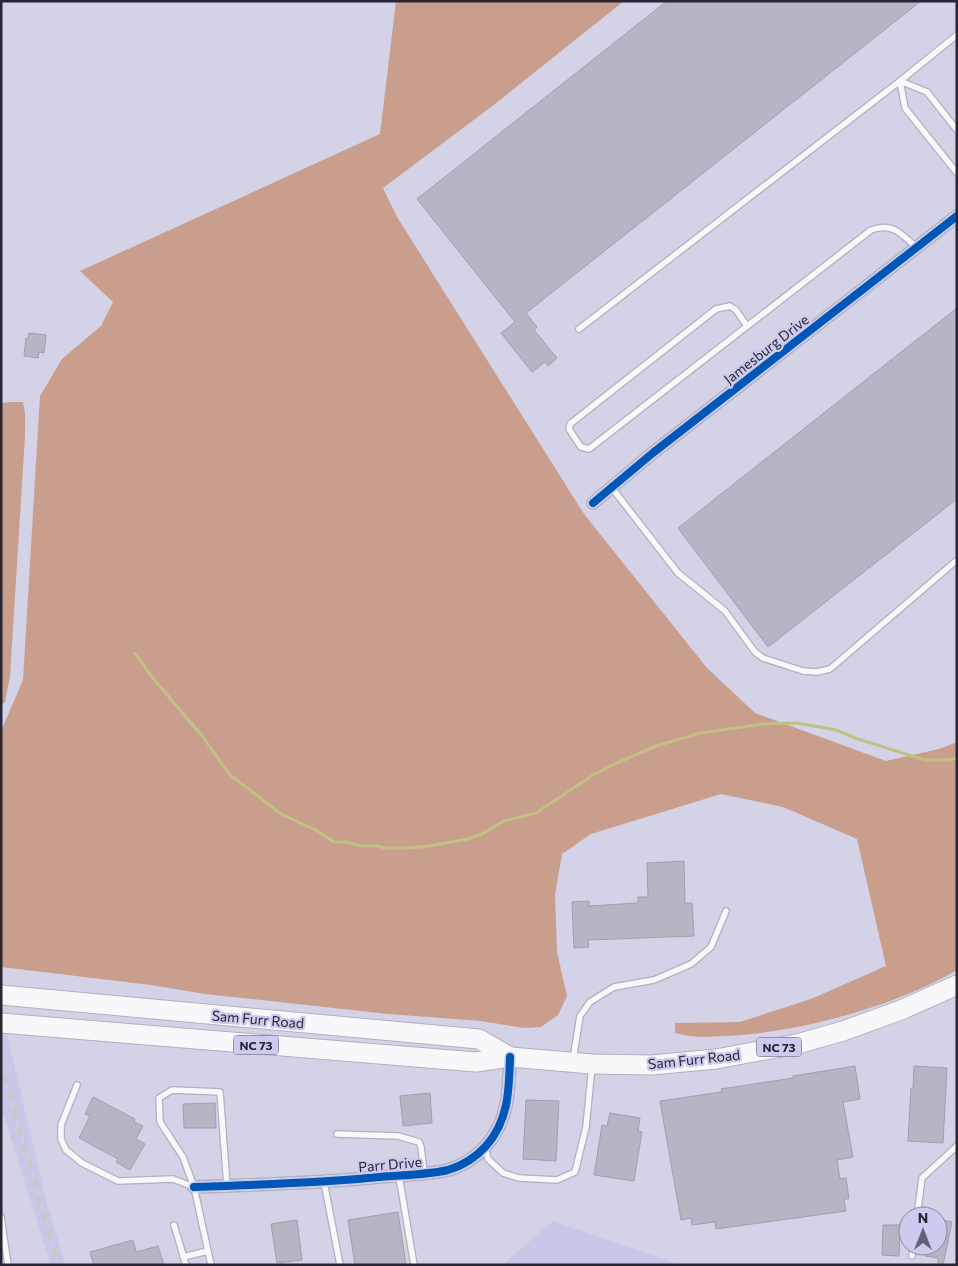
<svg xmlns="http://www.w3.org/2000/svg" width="958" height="1266" font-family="Commissioner,sans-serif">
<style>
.built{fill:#c9c7e8}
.forest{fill:#ca9e8d}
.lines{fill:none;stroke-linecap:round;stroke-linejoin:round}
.stream{stroke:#c2c185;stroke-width:3}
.building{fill:#b8b4c3;stroke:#a29ead}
.lane-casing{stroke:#b1b0c0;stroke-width:8}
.street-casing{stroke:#b1b0c0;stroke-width:14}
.primary-casing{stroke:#b1b0c0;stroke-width:21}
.lane{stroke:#f8f8fb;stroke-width:5.5}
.street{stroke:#f8f8fb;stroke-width:11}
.primary{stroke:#f8f8fb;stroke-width:19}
.rail-casing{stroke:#c7c7cc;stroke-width:5}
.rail{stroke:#cccaee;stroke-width:3;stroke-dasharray:9;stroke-linecap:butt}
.cycleway-casing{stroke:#cccaee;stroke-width:11}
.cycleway{stroke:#0057b8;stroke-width:8}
.labels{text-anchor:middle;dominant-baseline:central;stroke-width:4.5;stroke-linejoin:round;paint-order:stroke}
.shield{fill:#cccaee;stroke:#58576c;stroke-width:1}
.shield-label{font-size:12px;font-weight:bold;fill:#272634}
.street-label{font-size:14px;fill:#272634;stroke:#cccaee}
</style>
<rect width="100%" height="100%" fill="#d3d2e6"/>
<!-- built -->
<g class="built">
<path d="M1,1032H6L48,1207L65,1265H51L1,1107Z"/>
<path d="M553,1221L681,1265H502Z"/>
</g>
<!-- forest -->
<g class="forest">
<path d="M396,1H624L495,104L383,188L397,217L584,514L707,668L755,713L886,761L939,749L957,742V970C894,1007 797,1033 724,1036C706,1037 693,1038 675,1033V1023L740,1022L811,999L886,966L857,839L783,807L721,794L591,834L562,854L555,895L557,952L567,996L558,1015L541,1027L524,1028L481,1021L388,1014L205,994L151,985L1,967V731L23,680L40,396L62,359L101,326L113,302L80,271L380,134Z"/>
<path d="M12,402H23L25,412V436L10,676L5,702L1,705V403Z"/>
</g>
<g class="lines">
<!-- stream -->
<path class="stream" d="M135,653L152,677L203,737L229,774L281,814L316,830L334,842H346L362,846H378L385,848H409L429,846L468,839L484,833L504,821L536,813L593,775L617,763L656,746L700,733L763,724L797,723L836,730L858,739L925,760H949L957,758"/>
</g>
<!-- building -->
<g class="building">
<path d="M667,1H921L526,313L537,327L534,330L557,358L548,366L545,362L532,372L501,333L515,322L417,199Z"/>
<path d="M957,308V499L768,647L678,528Z"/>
<path d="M29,333L46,335L44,353L39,352L38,358L24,356L26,338L28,339Z"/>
<path d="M684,861L685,903H692L694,936L588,940L589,947L574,948L572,902L589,901V906L638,903V897H648L647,863Z"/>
<path d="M855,1066L860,1099L843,1102L853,1157L837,1160L840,1179L846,1178L849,1199H844L846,1211L716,1229L715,1222L692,1225L691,1218L681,1220L660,1101L722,1092L721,1089L793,1078V1076Z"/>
<path d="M914,1066L947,1068L943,1143L908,1141L911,1088H913Z"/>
<path d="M430,1093L432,1123L403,1126L400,1096Z"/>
<path d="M93,1097L135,1119L134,1122L143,1126L136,1139L145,1144L130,1170L116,1162L118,1159L79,1138L90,1116L85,1114Z"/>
<path d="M526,1100L559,1101L556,1161L523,1159Z"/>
<path d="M215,1103L216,1128H184L183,1104Z"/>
<path d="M610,1113L640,1118L638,1131L642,1132L634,1181L594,1175L602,1125L607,1126Z"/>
<path d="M398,1212L406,1265H355L348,1220Z"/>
<path d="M938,1219L952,1222L943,1265H938V1258L925,1256L928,1246H938Z"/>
<path d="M297,1220L302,1260L277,1263L271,1224Z"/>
<path d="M883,1225H900L899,1256L882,1255Z"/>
<path d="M133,1240L136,1252L158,1246L164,1265H94L90,1252Z"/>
</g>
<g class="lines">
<!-- lane casing -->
<g class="lane-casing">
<g id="lane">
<path d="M957,130L927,92L900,81L905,108L957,173"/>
<path d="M747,326L736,310L730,306L716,309L570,424L569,429L581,447L589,449L871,230C893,222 901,234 916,247"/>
<path d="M579,329L900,81L957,35"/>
<path d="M612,488L678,573L725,611L755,652L763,658L803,671L817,672L830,669L957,560"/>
<path d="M573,1060L580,1016L590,1002L614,987L654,980L691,964L711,947L726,911"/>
<path d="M77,1085L61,1125V1139L66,1150L82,1163L118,1181L173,1179L194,1187"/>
<path d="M337,1134L398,1136L419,1142L421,1147L424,1173"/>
<path d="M485,1147L488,1159L503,1173L519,1178L557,1180L575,1172L586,1127L592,1066"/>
<path d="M399,1176L414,1265"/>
<path d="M324,1182L340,1265"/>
<path d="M917,1216L922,1178L957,1146"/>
<path d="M1,1217L8,1265"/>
<path d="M174,1225L186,1265"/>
<path d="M912,1256L914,1246"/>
<path d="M183,1257L208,1251"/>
<path d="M211,1265L194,1187L183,1157L160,1122L159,1098L172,1090L220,1092L227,1186"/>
</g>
</g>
<!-- street casing -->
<g class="street-casing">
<g id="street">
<path d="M593,503L654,452L957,216"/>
<path d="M194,1187C257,1185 318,1183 380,1177C402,1175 426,1175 448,1170C462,1166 476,1157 486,1146C509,1120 509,1089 510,1057"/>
</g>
</g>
<!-- primary casing -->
<g class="primary-casing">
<g id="primary">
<path d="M1,995L479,1039L510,1057"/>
<path d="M1,1023L476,1062L510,1057L592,1064L652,1065L716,1059L797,1044L843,1031L901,1010L957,985"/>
</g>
</g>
<!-- lane -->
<use href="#lane" class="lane"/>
<!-- street -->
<use href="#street" class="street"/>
<!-- primary -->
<use href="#primary" class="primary"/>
<!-- rail casing -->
<g class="rail-casing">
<path id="rail" d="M1,1066L59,1265"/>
</g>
<!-- rail -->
<use href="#rail" class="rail"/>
<!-- cycleway casing -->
<g class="cycleway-casing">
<g id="cycleway">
<path d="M593,503L654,452L957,216"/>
<path d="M194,1187C257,1185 318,1183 380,1177C402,1175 426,1175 448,1170C462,1166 476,1157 486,1146C509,1120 509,1089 510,1057"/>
</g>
</g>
<!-- cycleway -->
<use href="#cycleway" class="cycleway"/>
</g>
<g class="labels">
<!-- shield labels -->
<g class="shield">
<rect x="233.5" y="1035.5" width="45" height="19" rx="4"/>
<rect x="756.5" y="1037.5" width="45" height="19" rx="4"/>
</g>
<g class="shield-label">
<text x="256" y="1045">NC 73</text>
<text x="779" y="1047">NC 73</text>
</g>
<!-- street labels -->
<g class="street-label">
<text transform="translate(766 349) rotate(-38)">Jamesburg Drive</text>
<text transform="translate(258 1019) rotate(5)">Sam Furr Road</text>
<text transform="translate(694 1059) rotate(-6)">Sam Furr Road</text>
<text transform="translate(390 1164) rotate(-5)">Parr Drive</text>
</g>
</g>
<!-- border -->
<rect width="958" height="1266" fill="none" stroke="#272634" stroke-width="5"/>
<!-- north arrow -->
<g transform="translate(923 1231)"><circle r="24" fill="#cccaee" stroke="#8a88a4"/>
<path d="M0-4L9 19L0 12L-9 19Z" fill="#636272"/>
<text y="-8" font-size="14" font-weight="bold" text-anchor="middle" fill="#272634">N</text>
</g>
</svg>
